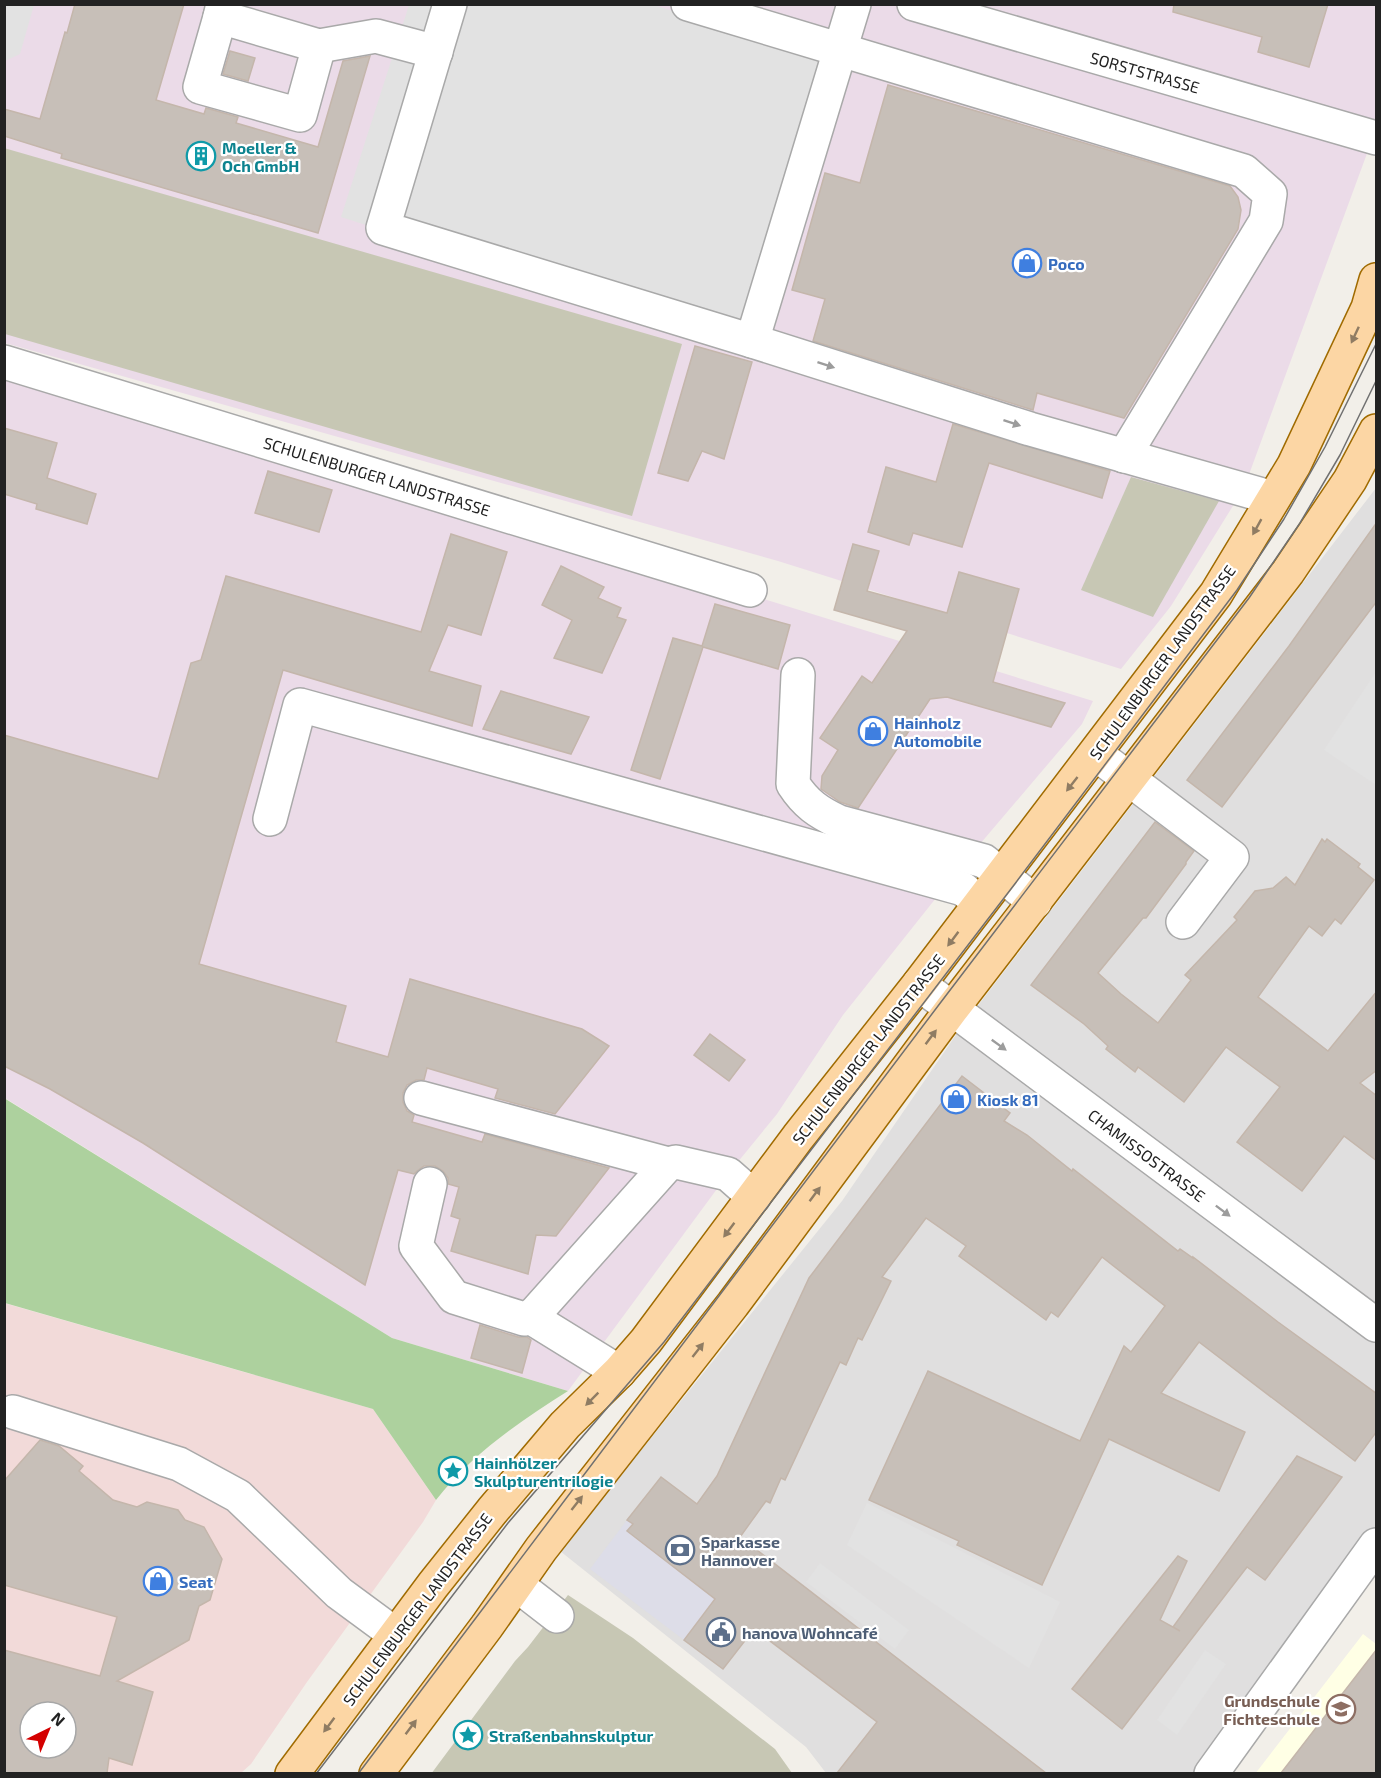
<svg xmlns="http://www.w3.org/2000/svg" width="1381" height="1778" font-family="'Exo 2',sans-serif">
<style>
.residential{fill:#e0dfdf}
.commercial{fill:#f2dad9;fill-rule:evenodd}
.industrial{fill:#ebdbe8}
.education{fill:#ffffe5}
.construction{fill:#c7c7b4}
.forest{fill:#add19e}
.parking{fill:#e2e2e2}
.plaza{fill:#dddde8}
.building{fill:#c7bfb8;stroke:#c4b6ab;stroke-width:1.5;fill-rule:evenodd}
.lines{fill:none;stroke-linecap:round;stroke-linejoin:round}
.minor-casing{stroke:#a9a9a9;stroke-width:36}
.major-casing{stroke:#a06b00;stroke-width:36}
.minor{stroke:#fff;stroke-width:33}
.major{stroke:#fcd6a4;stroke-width:33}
.tram{stroke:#707070;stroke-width:1.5}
.oneway{fill:#8f7c63}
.oneway2{fill:#9c9c9c}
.labels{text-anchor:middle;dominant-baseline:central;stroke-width:4.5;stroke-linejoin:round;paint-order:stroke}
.street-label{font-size:16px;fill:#222;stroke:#fff}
.culture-label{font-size:16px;font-weight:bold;fill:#0d838f;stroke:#fff;text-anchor:start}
.shop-label{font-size:16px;font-weight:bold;fill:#366cbe;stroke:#fff;text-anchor:start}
.service-label{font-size:16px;font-weight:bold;fill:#4e5e75;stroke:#fff;text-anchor:start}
.education-label{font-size:16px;font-weight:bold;fill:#785e54;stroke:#fff;text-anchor:end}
</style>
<rect width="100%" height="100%" fill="#f2efe9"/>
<!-- residential -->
<path class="residential" d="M1376,488V1545L1211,1773H826L806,1747L560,1551L842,1201L960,1029Z"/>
<!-- commercial -->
<path class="commercial" d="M4,1303L373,1409L436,1500L423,1522L307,1682L251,1764L241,1773H107L5,1743ZM30,1712H66V1748H30Z"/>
<!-- industrial -->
<g class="industrial">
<path d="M4,5H1376V129L1244,488L1171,606L1121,669L778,561L5,343Z"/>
<path d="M4,380L767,600L1093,701L1082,724L963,864L843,1015L777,1114L728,1174L568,1391L392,1338L5,1098Z"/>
</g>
<!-- education -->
<path class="education" d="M1363,1634L1376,1644V1773L1255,1774Z"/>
<!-- construction -->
<g class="construction">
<path d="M4,148L682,344L632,516L5,334Z"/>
<path d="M1131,477L1219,501L1153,617L1081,590Z"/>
<path d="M568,1595L633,1638L775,1749L792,1773L431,1774L515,1661L528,1647Z"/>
</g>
<!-- forest -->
<path class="forest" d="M4,1098L392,1338L568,1391C519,1422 472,1454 436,1500L373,1409L5,1303Z"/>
<!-- parking -->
<g class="parking">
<path d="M4,5H34L20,54L5,61Z"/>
<path d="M409,5H654L853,69L762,353L341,217Z"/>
<path d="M1376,672V785L1324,750Z"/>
<path d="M867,1503L1060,1602L1029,1668L847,1545Z"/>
<path d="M820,1563L909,1630L895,1649L806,1582Z"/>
<path d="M1205,1650L1226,1664L1177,1735L1157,1720Z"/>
</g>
<!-- plaza -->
<path class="plaza" d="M627,1520L721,1592L684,1640L590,1569Z"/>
<!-- building -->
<g class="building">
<path d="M75,4H184L156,100L204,114L206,108L238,117L236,123L318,147L343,61L370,56L318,233L61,158L62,154L4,136V109L40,119L65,32L67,33Z"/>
<path d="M1174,4H1328L1309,67L1258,52L1262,37L1173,12Z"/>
<path d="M230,51L255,58L248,81L223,74Z"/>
<path d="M888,85L1230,186L1238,197L1241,210L1238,229L1124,418L1037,393L1033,410L813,341L825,299L792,290L825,173L860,183Z"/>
<path d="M695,346L752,362L724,459L702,451L688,481L658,473Z"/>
<path d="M953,424L1110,471L1102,498L989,463L962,547L913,533L909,545L868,532L886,467L936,482Z"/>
<path d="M4,428L57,443L47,478L96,494L87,524L36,509L37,504L4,494Z"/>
<path d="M268,471L332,490L319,532L255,513Z"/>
<path d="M1377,522V601L1222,807L1187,780L1289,646Z"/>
<path d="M451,534L507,552L481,635L448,625L429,671L481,686L472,726L283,670L199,964L346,1006L336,1042L388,1057L410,979L582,1029L609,1046L555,1114L495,1098L498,1089L427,1068L424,1080H416L407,1085L403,1093V1102L407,1111L414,1115L412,1122L482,1142L485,1134L609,1168L556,1236L536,1235L528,1274L451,1251L460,1219L451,1216L459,1187L448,1184V1178L443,1171L435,1166H424L417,1171L414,1174L398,1170L365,1285L143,1143L50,1089L4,1066V735L158,779L191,663L201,660L226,576L421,632Z"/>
<path d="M853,544L879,551L867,591L947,613L959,572L1019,589L993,682L1065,703L1051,727L947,697L930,699L858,808L840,802L821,789L822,776L838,750L820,738L862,676L872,683L907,631L834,610Z"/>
<path d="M561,566L604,587L598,598L621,608L617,617L626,620L602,673L554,658L572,620L542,605Z"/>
<path d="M715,604L790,625L778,669L703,647L660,779L631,770L673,638L702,646Z"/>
<path d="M501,691L589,717L571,754L483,729Z"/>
<path d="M1155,822L1194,851L1186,862V864L1146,918H1143L1098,973L1121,994L1158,1023L1191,980L1185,975L1237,920L1234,917L1255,891L1273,888L1286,877L1295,885L1322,839L1325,842L1327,839L1360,864L1358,867L1374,880L1341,924L1335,919L1322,936L1309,926L1258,997L1328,1051L1377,991V1070L1360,1083L1377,1096V1161L1344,1136L1302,1191L1237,1142L1280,1087L1226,1047L1184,1102L1138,1067L1135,1072L1106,1049L1108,1046L1084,1024L1031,985Z"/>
<path d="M710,1034L745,1060L729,1081L694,1055Z"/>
<path d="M962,1076L1010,1113L1004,1121L1027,1135L1072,1171L1073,1169L1178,1251L1180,1249L1193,1258V1257L1278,1322L1377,1394V1431L1355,1461L1199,1342L1161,1393L1245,1432L1219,1491L1109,1439L1042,1585L957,1545L959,1541L869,1500L928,1371L1080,1441L1124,1346L1131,1352L1165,1306L1102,1257L1058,1317L1051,1312L1046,1320L959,1256L966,1246L926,1218L882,1277L891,1281L862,1340L858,1338L846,1365L840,1362L785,1480L781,1478L770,1503L766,1501L740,1537L1046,1773H837L877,1722L754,1629L723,1669L684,1640L715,1599L627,1531L633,1524L627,1520L661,1477L697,1504L717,1476L809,1278Z"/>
<path d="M480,1325L518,1337H527L531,1340L522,1373L471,1358Z"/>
<path d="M40,1440L59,1446L83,1466L79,1471L113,1500L137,1507L147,1502L178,1510L185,1520L204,1527L222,1559L210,1600L199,1606L189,1640L117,1681L153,1692L132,1765L109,1758L107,1773H4V1650L100,1676L117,1617L4,1585V1481ZM30,1712H66V1748H30Z"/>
<path d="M1297,1456L1342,1477L1265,1580L1247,1567L1122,1729L1072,1689L1178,1556L1187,1561L1160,1620L1180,1631L1173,1627Z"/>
<path d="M1377,1649V1773H1281Z"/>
</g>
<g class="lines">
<!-- minor casing -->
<g class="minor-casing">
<g id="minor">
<path d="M223,4L220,17L319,46L376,36L436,52"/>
<path d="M450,4L383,228L752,341L1030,429L1273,498"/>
<path d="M688,4L1244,171L1270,194L1266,221L1124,456"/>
<path d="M914,4L1376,138"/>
<path d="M220,17L200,87L300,115L319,46"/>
<path d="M752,341L854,4"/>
<path d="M4,362L750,590"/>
<path d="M798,675L793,784C806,804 818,812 839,822L984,861L1035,902"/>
<path d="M1096,754L1232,857L1183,922"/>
<path d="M270,819L300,705L963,889L980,903"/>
<path d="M919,984L1376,1325"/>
<path d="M421,1098L668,1164"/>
<path d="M430,1184L416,1246L454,1297L524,1319L530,1317L536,1312L668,1164L676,1162L728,1174L754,1197"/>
<path d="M530,1317L619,1372"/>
<path d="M13,1412L179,1464L238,1496L339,1593L396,1635"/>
<path d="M517,1585L557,1616"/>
<path d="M1211,1774L1376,1545"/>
</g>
</g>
<!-- major casing -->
<g class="major-casing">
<g id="major">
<path d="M292,1774L433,1585L492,1511L565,1425L619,1372L646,1341L798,1137L919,984L1216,594L1294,465L1368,308L1376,280"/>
<path d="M376,1774L487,1626L541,1549L733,1304L951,1010L1288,572L1350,480L1376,431"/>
</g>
</g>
<!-- minor -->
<use href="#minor" class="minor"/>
<!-- major -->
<use href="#major" class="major"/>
<!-- tram -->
<g class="tram">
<path d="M316,1774L508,1523L664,1342L1014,885L1237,590L1284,519L1325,447L1376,344"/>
<path d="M358,1774L941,1002L1249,598L1300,523L1340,455L1376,381"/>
</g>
</g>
<!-- one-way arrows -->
<defs><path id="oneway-solid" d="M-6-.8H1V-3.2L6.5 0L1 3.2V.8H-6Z" transform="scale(1.5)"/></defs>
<g class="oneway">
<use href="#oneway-solid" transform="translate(1355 335) rotate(115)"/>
<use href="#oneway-solid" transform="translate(1257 527) rotate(119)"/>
<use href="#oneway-solid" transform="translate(1072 784) rotate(128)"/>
<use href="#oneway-solid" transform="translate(953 939) rotate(127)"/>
<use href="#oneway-solid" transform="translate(931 1037) rotate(-53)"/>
<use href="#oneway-solid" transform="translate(815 1194) rotate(-53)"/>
<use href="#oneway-solid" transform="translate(729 1230) rotate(127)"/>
<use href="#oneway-solid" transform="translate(698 1350) rotate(-52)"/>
<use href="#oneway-solid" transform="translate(592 1399) rotate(135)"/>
<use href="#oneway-solid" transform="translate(577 1503) rotate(-52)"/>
<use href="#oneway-solid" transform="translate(329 1725) rotate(127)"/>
<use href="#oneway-solid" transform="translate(411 1727) rotate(-53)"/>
</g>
<g class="oneway2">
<use href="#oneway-solid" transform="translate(826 365) rotate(18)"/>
<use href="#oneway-solid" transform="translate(1012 423) rotate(18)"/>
<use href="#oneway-solid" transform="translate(999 1045) rotate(36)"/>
<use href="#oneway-solid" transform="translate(1223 1211) rotate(37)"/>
</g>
<!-- icons -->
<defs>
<g id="building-ring" transform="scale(1.5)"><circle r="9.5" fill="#fff" stroke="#0f9aa8" stroke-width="1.5"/><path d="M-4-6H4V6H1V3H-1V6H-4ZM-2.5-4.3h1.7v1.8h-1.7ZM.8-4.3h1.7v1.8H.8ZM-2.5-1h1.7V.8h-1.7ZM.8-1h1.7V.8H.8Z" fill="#0f9aa8"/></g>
<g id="shop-ring" transform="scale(1.5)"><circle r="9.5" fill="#fff" stroke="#3f7fe0" stroke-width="1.5"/><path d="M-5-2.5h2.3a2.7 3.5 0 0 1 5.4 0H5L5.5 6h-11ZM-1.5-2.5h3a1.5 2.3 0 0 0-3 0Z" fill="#3f7fe0"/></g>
<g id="sight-ring" transform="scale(1.5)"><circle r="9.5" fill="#fff" stroke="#0f9aa8" stroke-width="1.5"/><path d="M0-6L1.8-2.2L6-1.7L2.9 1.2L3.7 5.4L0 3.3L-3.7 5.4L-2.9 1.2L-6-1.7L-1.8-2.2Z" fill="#0f9aa8"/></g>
<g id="bank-ring" transform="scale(1.5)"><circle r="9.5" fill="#fff" stroke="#5c6f8a" stroke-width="1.5"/><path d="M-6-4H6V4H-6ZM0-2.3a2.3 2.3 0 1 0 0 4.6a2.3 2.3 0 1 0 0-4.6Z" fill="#5c6f8a"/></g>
<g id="civic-ring" transform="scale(1.5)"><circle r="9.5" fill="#fff" stroke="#5c6f8a" stroke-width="1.5"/><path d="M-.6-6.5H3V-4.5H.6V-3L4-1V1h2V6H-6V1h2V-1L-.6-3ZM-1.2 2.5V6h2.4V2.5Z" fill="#5c6f8a"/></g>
<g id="school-ring" transform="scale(1.5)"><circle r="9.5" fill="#fff" stroke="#8d6e63" stroke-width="1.5"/><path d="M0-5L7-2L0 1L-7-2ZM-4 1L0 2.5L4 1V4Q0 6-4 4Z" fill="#8d6e63"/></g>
</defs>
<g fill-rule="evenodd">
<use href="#building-ring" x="201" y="156"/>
<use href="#shop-ring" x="1027" y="263"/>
<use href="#shop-ring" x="873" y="731"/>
<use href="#shop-ring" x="956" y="1099"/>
<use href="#sight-ring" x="453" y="1471"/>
<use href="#bank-ring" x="680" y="1550"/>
<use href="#shop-ring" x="158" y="1581"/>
<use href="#civic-ring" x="721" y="1632"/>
<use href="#school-ring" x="1341" y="1709"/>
<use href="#sight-ring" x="468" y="1735"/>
</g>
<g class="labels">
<!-- street labels -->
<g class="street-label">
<text transform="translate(1145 72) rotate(16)">SORSTSTRASSE</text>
<text transform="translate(377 476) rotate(17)">SCHULENBURGER LANDSTRASSE</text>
<text transform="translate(1162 662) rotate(-54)">SCHULENBURGER LANDSTRASSE</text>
<text transform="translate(868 1049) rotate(-52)">SCHULENBURGER LANDSTRASSE</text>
<text transform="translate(1147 1155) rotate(37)">CHAMISSOSTRASSE</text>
<text transform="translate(417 1609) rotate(-53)">SCHULENBURGER LANDSTRASSE</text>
</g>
<!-- culture labels -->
<g class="culture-label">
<text x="222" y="147">Moeller &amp;<tspan x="222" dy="18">Och GmbH</tspan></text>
<text x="474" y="1462">Hainhölzer<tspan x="474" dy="18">Skulpturentrilogie</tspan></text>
<text x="489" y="1735">Straßenbahnskulptur</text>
</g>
<!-- shop labels -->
<g class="shop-label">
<text x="1048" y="263">Poco</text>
<text x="894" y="722">Hainholz<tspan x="894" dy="18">Automobile</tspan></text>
<text x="977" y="1099">Kiosk 81</text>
<text x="179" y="1581">Seat</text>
</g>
<!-- service labels -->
<g class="service-label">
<text x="701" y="1541">Sparkasse<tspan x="701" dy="18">Hannover</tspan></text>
<text x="742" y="1632">hanova Wohncafé</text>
</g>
<!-- education labels -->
<g class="education-label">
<text x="1320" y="1700">Grundschule<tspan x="1320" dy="18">Fichteschule</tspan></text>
</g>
</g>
<!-- border -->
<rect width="1381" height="1778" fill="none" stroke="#222222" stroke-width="12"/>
<!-- north arrow -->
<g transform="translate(48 1730) rotate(43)"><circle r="28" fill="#ffffff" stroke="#a7a7a7" stroke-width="1.5"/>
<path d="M0-4.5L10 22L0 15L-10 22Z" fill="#d40000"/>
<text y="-9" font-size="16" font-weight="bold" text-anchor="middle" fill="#222222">N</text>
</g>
</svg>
